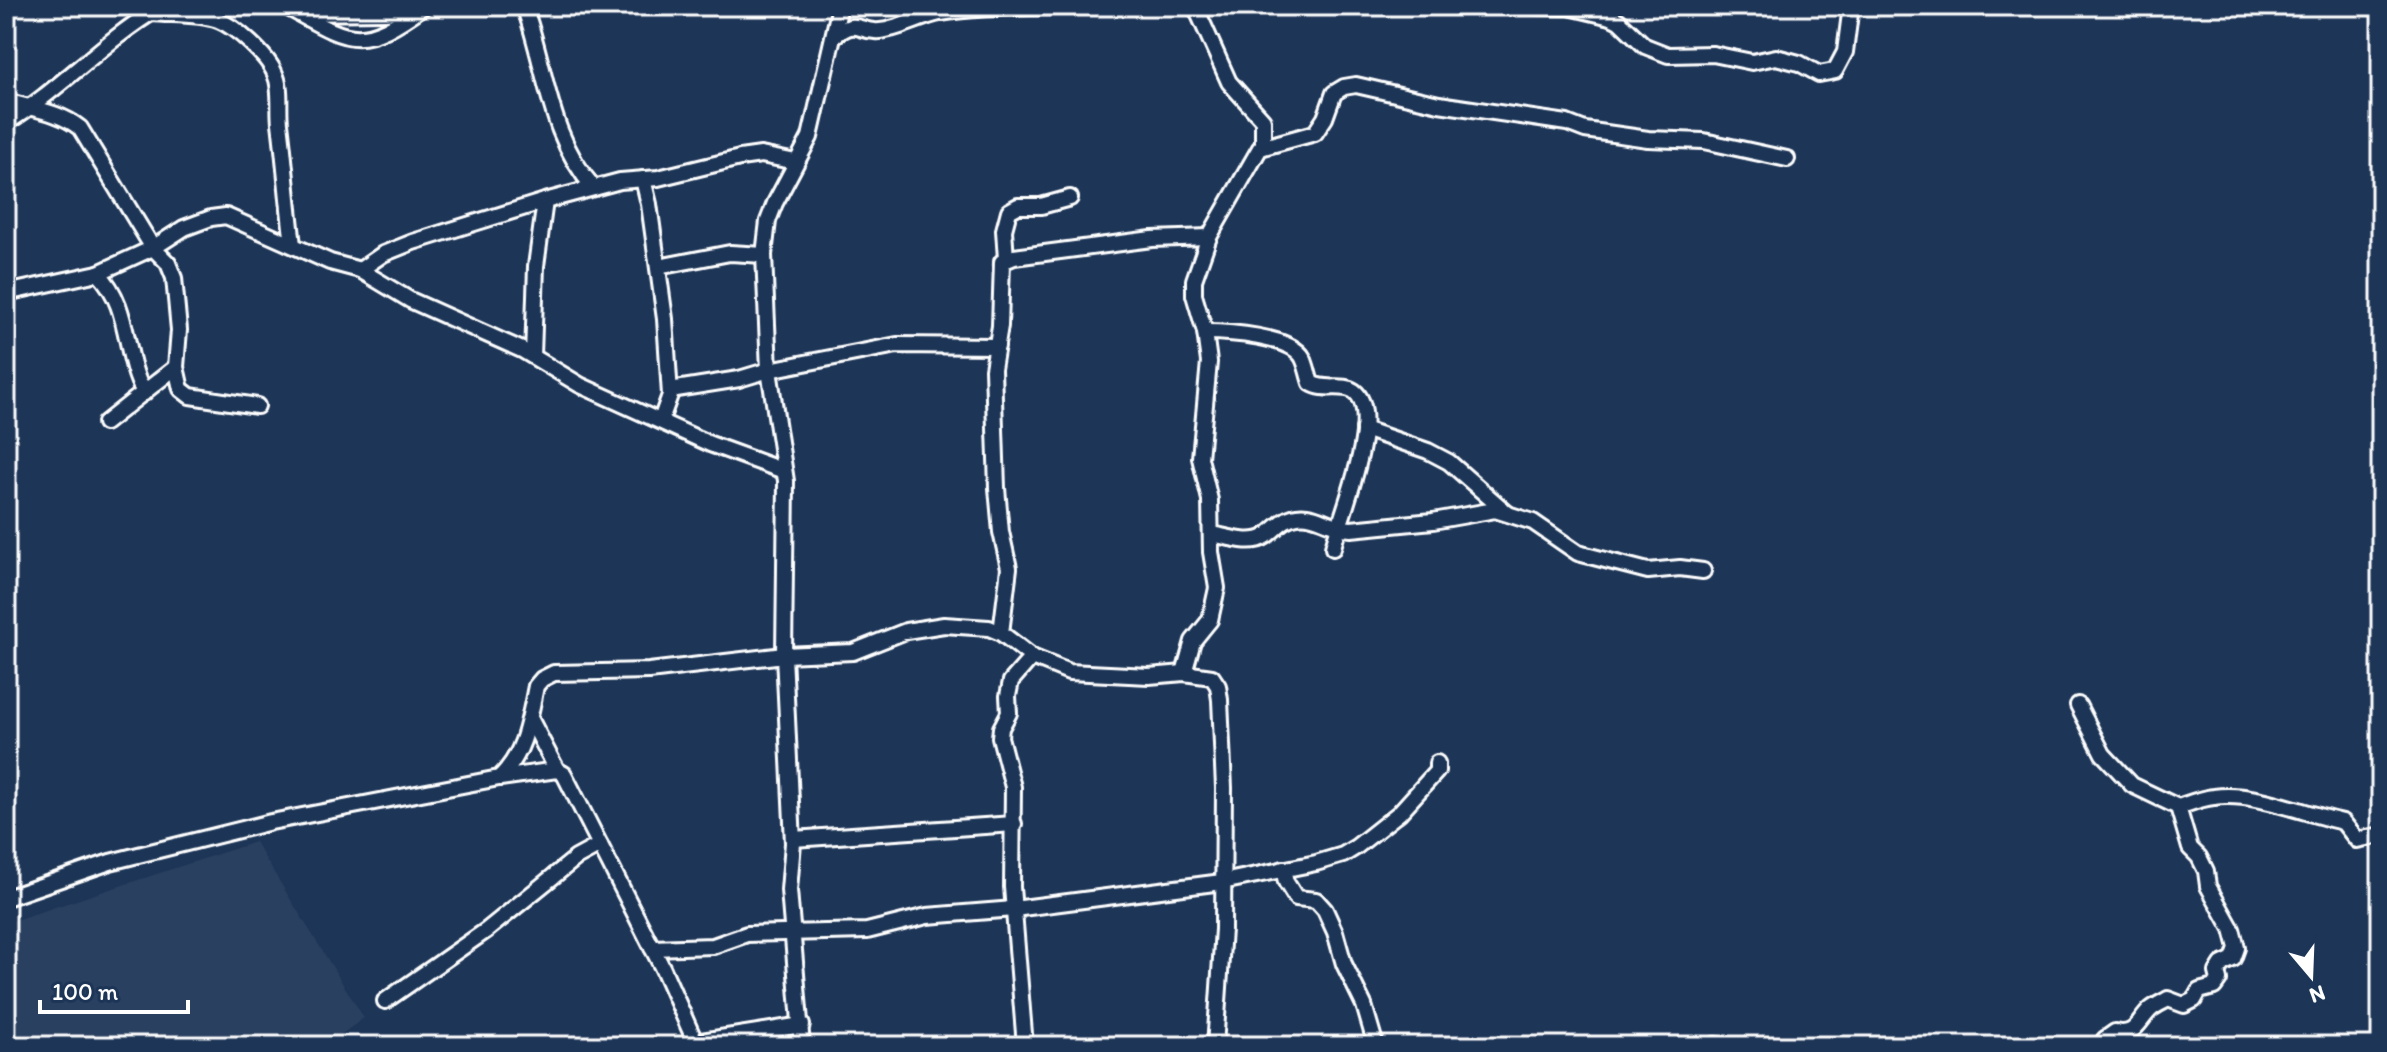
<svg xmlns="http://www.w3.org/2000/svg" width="2387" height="1052" font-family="Itim,sans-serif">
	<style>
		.built { fill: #2a4161 }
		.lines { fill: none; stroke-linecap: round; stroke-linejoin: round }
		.minor-casing { stroke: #fff; stroke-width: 20 }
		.minor { stroke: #1d3557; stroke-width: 14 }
	</style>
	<rect width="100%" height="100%" fill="#1d3557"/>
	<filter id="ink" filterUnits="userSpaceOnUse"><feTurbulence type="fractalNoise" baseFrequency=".0125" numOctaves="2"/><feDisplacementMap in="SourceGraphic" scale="16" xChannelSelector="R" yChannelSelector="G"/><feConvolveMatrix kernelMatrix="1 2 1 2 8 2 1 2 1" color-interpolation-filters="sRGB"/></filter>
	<g filter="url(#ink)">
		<!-- built -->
		<path class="built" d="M255 842 364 1018 325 1046H6V923Z"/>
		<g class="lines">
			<defs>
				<g id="minor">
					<path d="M285 6C350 42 359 53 424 6"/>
					<path d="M524 6C547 69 548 136 594 188"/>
					<path d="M1195 6 1229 82 1263 120V147"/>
					<path d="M1534 6 1569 7 1611 17 1619 21 1645 46 1668 55 1713 54 1752 62 1776 57 1799 63 1819 74 1835 71 1845 52 1851 6"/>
					<path d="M151 13C172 15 198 13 218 20 236 27 268 56 275 74 282 89 278 107 280 123 285 163 288 204 293 245"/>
					<path d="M299 13 385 12 418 9"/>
					<path d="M834 36C859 17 857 33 880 31 900 29 920 17 940 13 984 6 1027 8 1071 6"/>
					<path d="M6 101C31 109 59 111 80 128L153 248 168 263 174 278 179 330 176 367 181 389 190 396 257 406"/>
					<path d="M6 123C60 90 104 40 159 8"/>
					<path d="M643 179 649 204 665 319 670 395 661 420"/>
					<path d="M1006 259 1004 230 1009 211 1018 206H1041L1070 198"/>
					<path d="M658 267 730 253 764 255"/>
					<path d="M360 270 383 254 413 242 545 201 620 181 658 178 740 158 761 155 796 162"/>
					<path d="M98 273C131 306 123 355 144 393"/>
					<path d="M6 293 98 273 153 248 184 228 211 218 226 216 330 262 360 270 410 300 522 350 580 385 710 444 784 471"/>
					<path d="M1205 332C1227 332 1292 336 1303 358 1307 366 1308 375 1311 383 1325 392 1342 383 1354 391 1385 414 1339 518 1333 548"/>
					<path d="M533 356 536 266 545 201"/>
					<path d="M670 390 739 379 769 370 897 345 997 346"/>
					<path d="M105 423 176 367"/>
					<path d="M1364 429 1428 451 1449 462 1507 513"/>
					<path d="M1212 534C1228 537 1252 546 1266 536 1277 528 1283 518 1297 516 1316 513 1332 528 1351 529L1433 521 1495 510 1533 522 1578 553 1648 571 1680 568 1703 571"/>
					<path d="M1001 633 1009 568 1001 532 997 488 993 369 1000 326 1002 262 1014 257 1152 239 1209 237"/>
					<path d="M1184 673 1193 641 1210 620 1217 588 1211 552 1210 500 1200 458 1209 362 1205 332 1194 295V280L1209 237 1260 148 1315 133 1325 118 1334 93 1344 87 1356 85 1439 104 1567 123 1585 130 1648 139 1704 141 1787 159"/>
					<path d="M2078 705 2103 754 2132 785 2178 807C2190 803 2202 798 2214 797 2254 791 2304 814 2343 822L2357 840 2381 835"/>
					<path d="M530 718 557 770"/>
					<path d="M500 778 557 770 564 774 663 969 697 1046"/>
					<path d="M793 839 1014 824"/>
					<path d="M1283 869 1286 882 1296 898 1316 900 1325 910 1335 932 1344 964 1364 1005 1376 1046"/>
					<path d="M6 898 110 862 271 822 499 778C525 754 529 720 536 686L542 679 554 673 649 671 784 655 853 652 906 631 944 625 989 628 1001 633 1032 657 1069 672 1149 676 1184 673 1212 677 1218 686 1220 700 1224 788 1223 929 1215 1046"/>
					<path d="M652 948 713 946 747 934 867 931 927 916 1014 909 1222 882 1316 863 1343 855 1356 847 1399 813 1437 771V763"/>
					<path d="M385 1001 487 930 576 858 600 845"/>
					<path d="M695 1042 802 1025"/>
					<path d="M1715 1045 1719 1046"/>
					<path d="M802 1046 789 890 793 843 784 655 786 481 769 370 764 255 768 221 775 203 810 137 840 6"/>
					<path d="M1025 1046 1012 887 1013 787 1000 737 1001 728 1009 713 1008 696 1011 681 1032 657"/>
					<path d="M2107 1046 2105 1039 2115 1032C2136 1037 2138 1021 2151 1009 2156 1005 2163 1002 2168 999L2184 1005 2194 1000 2199 991 2214 987 2219 980 2217 972 2222 964 2233 959 2237 948 2232 929 2208 886 2206 871 2199 857 2190 848 2178 807"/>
				</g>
			</defs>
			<!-- minor casing -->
			<use href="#minor" class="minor-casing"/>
			<!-- minor -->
			<use href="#minor" class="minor"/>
		</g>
	</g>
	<!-- margin -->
	<rect width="2387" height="1052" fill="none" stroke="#1d3557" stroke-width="32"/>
	<rect x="16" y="16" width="2355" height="1020" fill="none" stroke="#fff" stroke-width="3" filter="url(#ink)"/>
	<!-- north arrow -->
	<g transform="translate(2311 976) rotate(161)" stroke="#1d3557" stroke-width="6" paint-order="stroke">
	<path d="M0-6L14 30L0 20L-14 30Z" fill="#ffffff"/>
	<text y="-12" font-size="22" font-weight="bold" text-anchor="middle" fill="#ffffff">N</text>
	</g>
	<!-- scale -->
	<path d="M40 1000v12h148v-12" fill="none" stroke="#ffffff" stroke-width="4"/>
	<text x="52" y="1000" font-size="24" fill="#ffffff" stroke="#1d3557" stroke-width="6" paint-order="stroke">100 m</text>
</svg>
